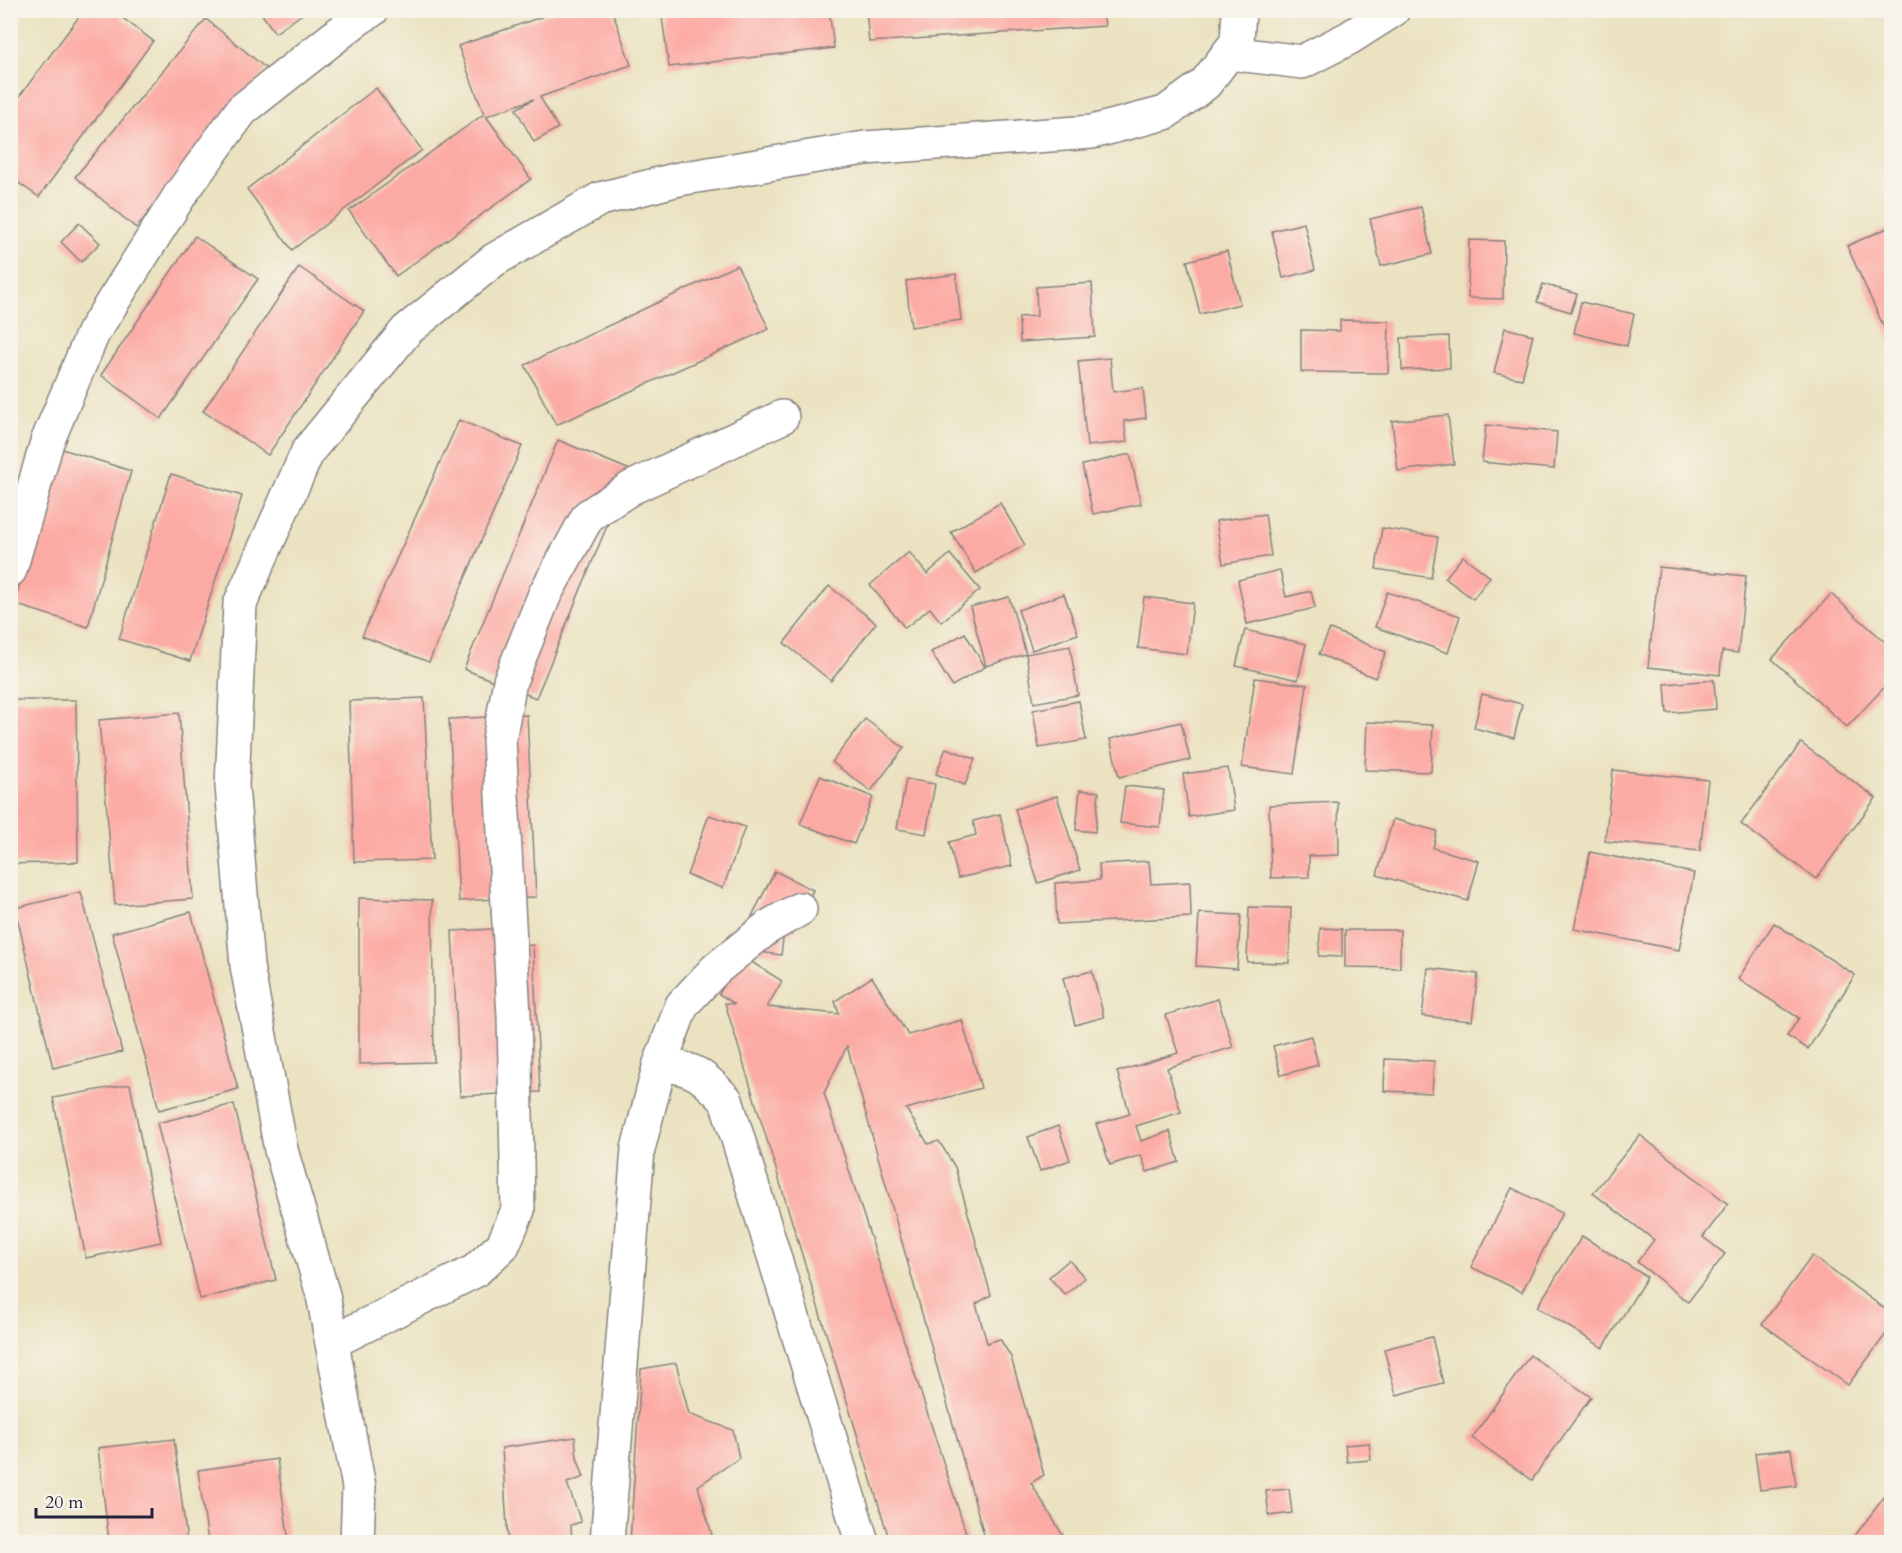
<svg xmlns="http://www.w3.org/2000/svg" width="1902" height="1553" font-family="Cardo,serif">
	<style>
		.building { fill: #fcaba4 }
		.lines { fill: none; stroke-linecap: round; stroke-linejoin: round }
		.minor-casing { stroke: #86827e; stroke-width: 36 }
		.minor { stroke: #fff; stroke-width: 33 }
	</style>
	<rect width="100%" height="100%" fill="#f7f3e8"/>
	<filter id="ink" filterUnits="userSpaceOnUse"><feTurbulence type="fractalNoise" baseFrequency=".0167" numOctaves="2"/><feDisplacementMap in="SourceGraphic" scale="12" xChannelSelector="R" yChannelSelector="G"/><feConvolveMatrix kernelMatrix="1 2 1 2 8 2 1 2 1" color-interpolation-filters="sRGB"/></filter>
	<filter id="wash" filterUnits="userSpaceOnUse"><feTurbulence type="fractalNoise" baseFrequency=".008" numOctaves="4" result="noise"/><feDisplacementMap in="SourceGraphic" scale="24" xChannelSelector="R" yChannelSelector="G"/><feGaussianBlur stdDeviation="1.35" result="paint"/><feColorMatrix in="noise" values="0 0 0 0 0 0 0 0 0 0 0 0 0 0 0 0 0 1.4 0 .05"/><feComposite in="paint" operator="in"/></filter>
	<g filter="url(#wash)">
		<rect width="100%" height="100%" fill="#eae2c0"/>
		<g id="blocks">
			<!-- building -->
			<g class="building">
				<path d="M84 10H112L153 41 39 197 10 177V109Z"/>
				<path d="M259 10H308L275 33Z"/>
				<path d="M561 10H612L631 65 540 97 558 128 534 142 516 109 534 99 486 116 531 179 396 276 349 211 484 114 458 46Z"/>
				<path d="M661 10H829L834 48 669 67Z"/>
				<path d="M866 10H1103L1105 26 869 42Z"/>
				<path d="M206 19 267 69 136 228 75 177Z"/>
				<path d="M376 88 422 150 292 250 247 189Z"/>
				<path d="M1421 207 1432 254 1381 266 1370 219Z"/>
				<path d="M79 223 100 243 81 262 61 242Z"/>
				<path d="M1304 223 1315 270 1283 278 1272 231Z"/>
				<path d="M1892 226V345L1847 246Z"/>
				<path d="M195 236 258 279 161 419 101 375Z"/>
				<path d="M1469 240 1504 241 1503 299 1468 298Z"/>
				<path d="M1227 251 1240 304 1200 314 1187 261Z"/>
				<path d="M737 265 769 329 556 425 525 365Z"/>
				<path d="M299 267 364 311 268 455 203 411Z"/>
				<path d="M956 274 961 320 911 327 906 281Z"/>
				<path d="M1092 283 1095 337 1020 342 1019 317 1037 316 1036 287Z"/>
				<path d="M1543 284 1577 294 1571 312 1537 302Z"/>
				<path d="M1581 302 1634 314 1627 346 1574 333Z"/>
				<path d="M1340 320 1389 321 1388 373 1301 372V330L1340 331Z"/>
				<path d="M1505 328 1533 335 1522 379 1494 373Z"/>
				<path d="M1449 336 1450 368 1402 370 1401 338Z"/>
				<path d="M1110 358 1113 392 1143 388 1146 418 1124 421 1127 442 1087 446 1078 361Z"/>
				<path d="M1448 415 1454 464 1398 471 1392 421Z"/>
				<path d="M459 420 522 446 429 662 362 636Z"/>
				<path d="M1486 425 1557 432 1554 469 1482 462Z"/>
				<path d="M558 440 630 470 536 698 464 669Z"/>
				<path d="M59 448 131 471 88 627 14 604Z"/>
				<path d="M1130 454 1141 504 1093 514 1082 465Z"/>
				<path d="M171 474 242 496 190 661 119 639Z"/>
				<path d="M1000 503 1025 545 976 573 951 532Z"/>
				<path d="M1265 514 1271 556 1223 564 1216 521Z"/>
				<path d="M1382 528 1438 537 1431 578 1376 569Z"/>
				<path d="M909 552 927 574 950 554 980 590 941 622 930 608 905 628 870 585Z"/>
				<path d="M1463 556 1490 577 1473 599 1445 578Z"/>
				<path d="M1659 567 1746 576 1738 653 1722 651 1720 675 1648 667Z"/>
				<path d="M1280 570 1286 597 1311 591 1315 608 1247 624 1238 580Z"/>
				<path d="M829 586 876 623 831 681 784 643Z"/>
				<path d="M1387 592 1460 616 1448 653 1375 627Z"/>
				<path d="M1064 594 1078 634 1032 650 1018 610Z"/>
				<path d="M1831 594 1892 648V679L1847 727 1772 659Z"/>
				<path d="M1009 597 1026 654 1070 646 1078 695 1034 703 1026 654 986 666 970 607Z"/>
				<path d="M1144 597 1193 603 1187 654 1138 648Z"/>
				<path d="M1330 629 1386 652 1375 678 1319 654Z"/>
				<path d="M1245 630 1306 644 1298 680 1236 666Z"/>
				<path d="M965 633 985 667 952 686 931 652Z"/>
				<path d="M1255 678 1307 685 1294 774 1242 767Z"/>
				<path d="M1714 680 1716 709 1667 713 1665 684Z"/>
				<path d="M1482 694 1522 704 1514 738 1474 728Z"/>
				<path d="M424 698 432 860 354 862 349 701Z"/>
				<path d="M10 700H76L78 862 10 864Z"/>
				<path d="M1079 701 1086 740 1039 748 1033 710Z"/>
				<path d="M179 713 193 899 115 905 99 720Z"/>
				<path d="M527 715 536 897 459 901 449 719Z"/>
				<path d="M865 719 904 748 871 791 832 762Z"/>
				<path d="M1181 722 1190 760 1119 777 1110 739Z"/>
				<path d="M1367 722 1433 725 1431 772 1365 770Z"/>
				<path d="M1801 743 1876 798 1816 879 1741 824Z"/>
				<path d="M946 748 975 759 965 785 936 774Z"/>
				<path d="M1228 768 1234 810 1189 817 1183 774Z"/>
				<path d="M1613 770 1708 780 1700 851 1605 841Z"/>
				<path d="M820 776 873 797 854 844 800 824Z"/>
				<path d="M906 779 935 784 926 834 897 829Z"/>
				<path d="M1125 786 1164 790 1160 827 1120 823Z"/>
				<path d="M1080 790 1099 792 1095 832 1076 830Z"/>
				<path d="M1057 796 1080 870 1038 883 1015 809Z"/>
				<path d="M1338 802 1339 855 1309 856V877L1271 878 1269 805Z"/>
				<path d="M1000 814 1012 866 958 878 949 842 976 835 973 821Z"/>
				<path d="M709 815 745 827 723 888 687 875Z"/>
				<path d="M1393 819 1437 831 1433 848 1479 861 1468 901 1377 875Z"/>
				<path d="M1590 852 1694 873 1679 950 1574 929Z"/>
				<path d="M1149 861 1151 884 1190 882 1191 917 1057 924 1055 883 1100 880 1099 864Z"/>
				<path d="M775 871 813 890 791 935 784 932 781 955 752 951 782 931 752 916Z"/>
				<path d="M81 892 122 1052 53 1068 15 908Z"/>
				<path d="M359 898 432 900 434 1062 359 1064Z"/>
				<path d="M1249 907 1291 908 1289 963 1247 962Z"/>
				<path d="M191 912 238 1089 159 1110 112 933Z"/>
				<path d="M1199 913 1241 915 1237 969 1196 966Z"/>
				<path d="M1774 923 1855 975 1808 1049 1787 1036 1799 1018 1738 979Z"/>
				<path d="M515 928V946L533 945 540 1092 460 1096 452 931Z"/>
				<path d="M1320 928 1342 929V957L1319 956Z"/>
				<path d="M1345 930H1400V968L1345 967Z"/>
				<path d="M742 956 782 981 767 1007 839 1014 835 1001 872 977 908 1035 962 1020 981 1088 906 1109 928 1144 939 1141 955 1167 991 1295 976 1304 987 1343 1000 1339 1011 1357 1044 1475 1031 1483 1067 1542H986L847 1046 824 1093 969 1542H890L725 1003 735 1004 719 994Z"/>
				<path d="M1428 968 1478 974 1472 1021 1422 1016Z"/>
				<path d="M1092 971 1104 1017 1075 1025 1063 978Z"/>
				<path d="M1218 999 1233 1047 1167 1068 1181 1112 1136 1126 1141 1141 1170 1131 1179 1162 1147 1172 1141 1155 1110 1165 1096 1124 1130 1114 1117 1072 1178 1053 1166 1015Z"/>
				<path d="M1311 1036 1318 1065 1281 1075 1273 1046Z"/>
				<path d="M1385 1059 1434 1061 1432 1093 1384 1091Z"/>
				<path d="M130 1084 161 1242 86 1258 53 1098Z"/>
				<path d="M234 1104 276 1280 200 1299 157 1123Z"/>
				<path d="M1058 1126 1070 1160 1040 1171 1028 1137Z"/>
				<path d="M1640 1135 1728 1204 1703 1237 1725 1254 1688 1302 1637 1262 1654 1240 1593 1193Z"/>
				<path d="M1512 1188 1562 1213 1522 1292 1471 1267Z"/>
				<path d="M1582 1236 1647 1277 1603 1348 1537 1307Z"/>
				<path d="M1812 1256 1892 1314V1326L1848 1385 1762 1324Z"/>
				<path d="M1069 1260 1085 1278 1065 1295 1049 1277Z"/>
				<path d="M1432 1337 1443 1383 1396 1395 1384 1349Z"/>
				<path d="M1530 1355 1591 1397 1532 1480 1472 1438Z"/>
				<path d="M676 1363 689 1414 733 1430 739 1458 698 1486 714 1542H630L641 1369Z"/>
				<path d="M575 1437 577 1458 584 1477 567 1483 581 1522 571 1525 572 1542H508L502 1448Z"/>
				<path d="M174 1439 187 1542H109L98 1448Z"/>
				<path d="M1369 1443 1371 1460 1347 1462 1345 1445Z"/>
				<path d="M1791 1449 1796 1486 1760 1490 1755 1453Z"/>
				<path d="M277 1459 289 1542H208L198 1470Z"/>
				<path d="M1892 1487V1542H1850Z"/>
				<path d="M1289 1489 1292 1513 1269 1516 1266 1491Z"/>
			</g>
		</g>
	</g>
	<g filter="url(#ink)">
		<use href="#blocks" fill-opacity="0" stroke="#86827e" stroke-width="1.5"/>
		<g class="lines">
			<defs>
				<g id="minor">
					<path d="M1229 53 1302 62 1349 38 1393 10"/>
					<path d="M10 570 47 442 93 333 180 195 242 110 356 20 372 10"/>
					<path d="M660 1064C696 1069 701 1074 726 1100L862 1542"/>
					<path d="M332 1342 475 1271 503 1245 518 1210 514 1016 499 740 510 681 545 594 588 516 631 488 782 417"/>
					<path d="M357 1542 359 1487 323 1295 281 1150 247 966 232 786 240 604 308 451 407 330 494 260 600 199 679 179 865 148 1092 132 1165 113 1205 84 1237 42 1239 10"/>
					<path d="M607 1542 638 1149 660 1064 682 1005 716 969 768 927 800 909"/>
				</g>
			</defs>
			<!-- minor casing -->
			<use href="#minor" class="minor-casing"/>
			<!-- minor -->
			<use href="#minor" class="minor"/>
		</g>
	</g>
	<!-- margin -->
	<rect width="1902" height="1553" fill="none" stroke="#f7f3e8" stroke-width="36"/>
	<!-- scale -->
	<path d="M36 1508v9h116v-9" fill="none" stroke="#22223b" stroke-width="3"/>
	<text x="45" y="1508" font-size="18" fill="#22223b" stroke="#f7f3e8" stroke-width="4.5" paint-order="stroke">20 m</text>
</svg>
